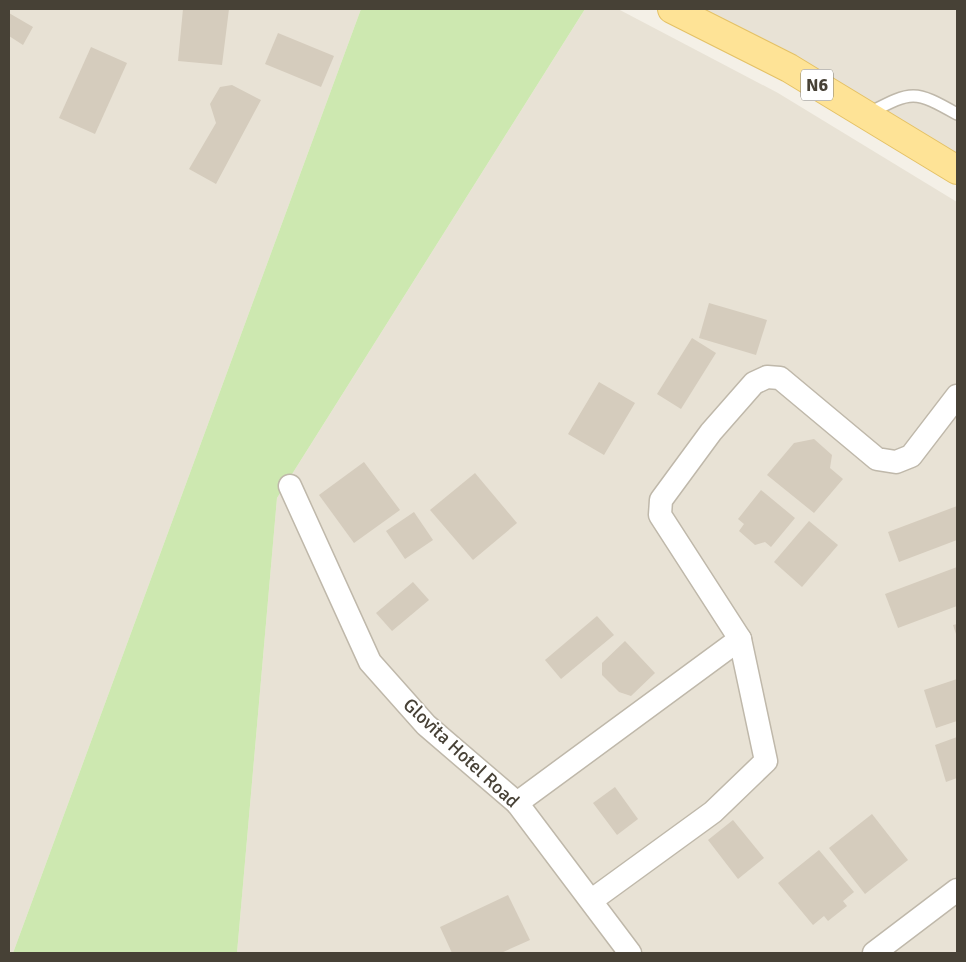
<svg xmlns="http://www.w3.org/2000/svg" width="966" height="962" font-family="Signika,sans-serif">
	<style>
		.residential { fill: #e8e2d5 }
		.green { fill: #cde8b0 }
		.building { fill: #d5ccbd }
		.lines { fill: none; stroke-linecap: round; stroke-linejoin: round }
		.service-casing { stroke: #bfb8aa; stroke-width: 14 }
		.minor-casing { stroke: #bfb8aa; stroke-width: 25 }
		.primary-casing { stroke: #e4c165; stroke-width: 30 }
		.service { stroke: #fff; stroke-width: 11 }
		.minor { stroke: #fff; stroke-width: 22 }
		.primary { stroke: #fee396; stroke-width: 28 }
		.labels { text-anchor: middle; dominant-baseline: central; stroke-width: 4; stroke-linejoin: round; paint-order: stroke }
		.shield { fill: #fff; stroke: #7e7a72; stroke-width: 1 }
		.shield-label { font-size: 18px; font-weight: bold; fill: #474136 }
		.street-label { font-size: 19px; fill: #474136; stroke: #fff }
	</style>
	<rect width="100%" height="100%" fill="#f4f0e7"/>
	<!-- residential -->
	<g class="residential">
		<path d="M9 9H361L13 953H9Z"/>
		<path d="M585 9H618L778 93 957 202V953H237L277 498Z"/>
		<path d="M693 9H957V158Z"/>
	</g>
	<!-- green -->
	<path class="green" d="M361 9H585L277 498 237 953H13Z"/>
	<!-- building -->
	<g class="building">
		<path d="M183 9H229L222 65 178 61Z"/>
		<path d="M9 13 33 27 23 45 9 36Z"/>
		<path d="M278 33 334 56 321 87 265 64Z"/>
		<path d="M91 47 127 63 95 134 59 118Z"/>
		<path d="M232 85 261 100 216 184 189 169 216 123 210 104 220 87Z"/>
		<path d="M709 303 767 320 756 355 699 338Z"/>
		<path d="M692 338 716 353 681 409 657 394Z"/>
		<path d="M599 382 635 403 604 455 568 434Z"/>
		<path d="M814 439 832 455 830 468 843 479 814 513 767 475 794 443Z"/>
		<path d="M364 462 400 510 354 543 319 495Z"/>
		<path d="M475 473 517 523 473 560 430 510Z"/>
		<path d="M761 490 795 518 771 547 765 542 755 545 739 531 744 524 738 519Z"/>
		<path d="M957 506V540L899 562 888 532Z"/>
		<path d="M414 512 433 540 405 559 386 531Z"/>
		<path d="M809 521 838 545 802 587 774 562Z"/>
		<path d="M957 567V606L898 628 885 594Z"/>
		<path d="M413 582 429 600 392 631 376 613Z"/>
		<path d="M597 616 614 635 561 679 545 660Z"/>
		<path d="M957 624V637L953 625Z"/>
		<path d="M625 641 655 673 631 696 619 692 602 675V663Z"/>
		<path d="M957 679V721L936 728 924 690Z"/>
		<path d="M957 737V778L946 782 935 745Z"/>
		<path d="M615 787 638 819 617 835 593 803Z"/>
		<path d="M872 814 908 860 865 894 829 848Z"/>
		<path d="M733 820 764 858 738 879 708 840Z"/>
		<path d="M819 850 854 892 843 901 847 906 828 921 824 916 813 925 778 883Z"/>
		<path d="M508 895 530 940 501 953H452L440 927Z"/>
	</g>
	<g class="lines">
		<defs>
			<path id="service" d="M867 114C912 91 913 89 957 114"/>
			<g id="minor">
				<path d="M290 486 370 662 426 725 517 803 630 953"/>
				<path d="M517 803 740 639 660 515 661 500 711 432 754 383 767 377 780 378 877 459 896 462 911 456 957 396"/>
				<path d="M592 900 713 812 766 761 740 639"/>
				<path d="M874 953 957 890"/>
			</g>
			<path id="primary" d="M672 9 789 68 957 170"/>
		</defs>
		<!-- service casing -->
		<use href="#service" class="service-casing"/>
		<!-- minor casing -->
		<use href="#minor" class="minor-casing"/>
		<!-- primary casing -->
		<use href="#primary" class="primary-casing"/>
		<!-- service -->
		<use href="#service" class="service"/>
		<!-- minor -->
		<use href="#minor" class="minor"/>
		<!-- primary -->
		<use href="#primary" class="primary"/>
	</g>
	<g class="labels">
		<!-- shield labels -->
		<rect class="shield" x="801" y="69.5" width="32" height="31" rx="4"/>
		<g class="shield-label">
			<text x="817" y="85">N6</text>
		</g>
		<!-- street labels -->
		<g class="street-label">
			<text transform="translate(461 753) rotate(43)">Glovita Hotel Road</text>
		</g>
	</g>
	<!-- border -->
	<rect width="966" height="962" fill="none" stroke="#474136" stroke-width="20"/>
</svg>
